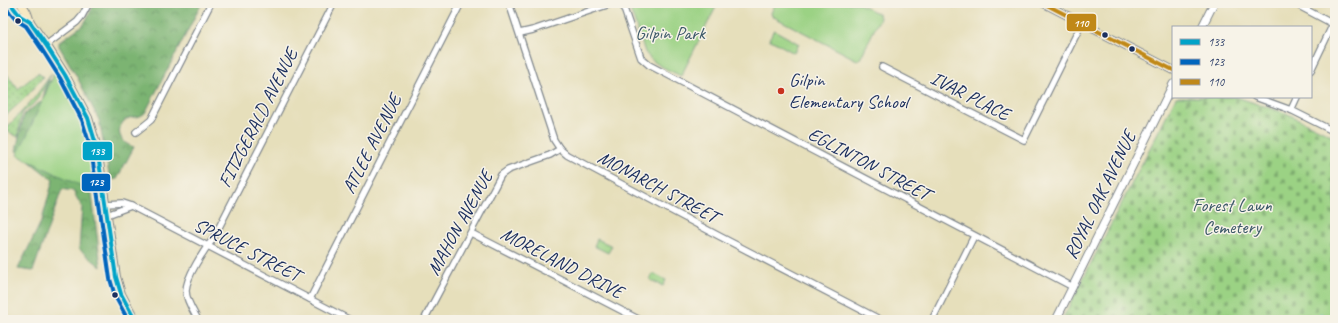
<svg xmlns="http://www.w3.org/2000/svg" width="1338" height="323" font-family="Caveat,sans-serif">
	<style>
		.grass { fill: url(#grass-dots); stroke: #5b8071 }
		.forest { fill: url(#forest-crowns); stroke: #4c7268 }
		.cemetery { fill: url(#cemetery-stones); stroke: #5b8071 }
		.green { fill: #9bd284; stroke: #5b8071 }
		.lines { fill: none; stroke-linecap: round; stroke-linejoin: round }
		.stream { stroke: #75bded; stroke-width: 2 }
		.minor-casing { stroke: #80878c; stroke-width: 8 }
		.tertiary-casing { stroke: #80878c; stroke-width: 9 }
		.secondary-casing { stroke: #80878c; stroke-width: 10 }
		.minor { stroke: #fff; stroke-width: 5.5 }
		.tertiary { stroke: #fff; stroke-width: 7 }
		.secondary { stroke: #f7e9c3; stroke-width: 8 }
		.bus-1-casing { stroke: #f7f3e8; stroke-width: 7 }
		.bus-2-casing { stroke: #f7f3e8; stroke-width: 7 }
		.bus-3-casing { stroke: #f7f3e8; stroke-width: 7 }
		.bus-1 { stroke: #01a3c8; stroke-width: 4 }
		.bus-2 { stroke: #0065bd; stroke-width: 4 }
		.bus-3 { stroke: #c08818; stroke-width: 4 }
		.bus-dot { fill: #1b2f5e; stroke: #f7f3e8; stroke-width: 1.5 }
		.poi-dot { fill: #c8321e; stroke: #f7f3e8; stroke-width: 1.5 }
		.labels { text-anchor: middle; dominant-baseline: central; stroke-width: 3; stroke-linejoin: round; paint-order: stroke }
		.park-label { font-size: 19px; fill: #3b5868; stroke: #f7f3e8 }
		.poi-label { font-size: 19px; fill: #1b2f5e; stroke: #f7f3e8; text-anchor: start }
		.street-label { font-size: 19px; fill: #1b2f5e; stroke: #f7f3e8 }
		.line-badge { stroke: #f7f3e8; stroke-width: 1.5 }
		.badge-label { font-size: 11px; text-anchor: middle; font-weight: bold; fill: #fff }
	</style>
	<defs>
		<pattern id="grass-dots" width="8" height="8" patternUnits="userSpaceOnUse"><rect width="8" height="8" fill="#9bd284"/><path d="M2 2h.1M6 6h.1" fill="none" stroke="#7eab6f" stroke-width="1.8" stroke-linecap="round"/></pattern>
		<pattern id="forest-crowns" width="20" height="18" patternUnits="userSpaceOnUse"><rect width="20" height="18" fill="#7cb472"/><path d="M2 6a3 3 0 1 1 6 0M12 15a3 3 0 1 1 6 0" fill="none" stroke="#659361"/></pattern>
		<pattern id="cemetery-stones" width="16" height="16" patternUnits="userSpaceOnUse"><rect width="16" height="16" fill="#9bd284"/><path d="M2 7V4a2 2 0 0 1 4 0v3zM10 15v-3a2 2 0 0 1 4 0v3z" fill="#7eab6f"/></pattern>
	</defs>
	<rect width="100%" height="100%" fill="#f7f3e8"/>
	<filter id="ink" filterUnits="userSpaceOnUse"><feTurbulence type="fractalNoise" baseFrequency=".025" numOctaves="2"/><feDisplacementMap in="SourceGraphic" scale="8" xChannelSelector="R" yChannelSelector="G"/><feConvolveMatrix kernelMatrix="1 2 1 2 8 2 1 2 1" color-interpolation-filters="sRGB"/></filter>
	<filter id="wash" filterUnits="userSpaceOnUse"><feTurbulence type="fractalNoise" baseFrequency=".012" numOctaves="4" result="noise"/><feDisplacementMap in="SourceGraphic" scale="16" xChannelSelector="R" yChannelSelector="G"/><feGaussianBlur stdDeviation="0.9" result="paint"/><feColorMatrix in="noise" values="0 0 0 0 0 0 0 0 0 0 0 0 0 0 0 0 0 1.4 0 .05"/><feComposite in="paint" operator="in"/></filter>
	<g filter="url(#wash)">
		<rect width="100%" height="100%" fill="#e6dfbb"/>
		<!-- grass -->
		<g class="grass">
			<path d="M3 69 18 89 38 73 43 77 25 98 3 118Z"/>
			<path d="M52 73 37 101 22 113 18 137 5 130 35 97Z"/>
		</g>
		<!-- forest -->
		<g class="forest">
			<path d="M95 3H202L145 113C139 119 130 115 124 121 114 132 122 144 134 147L117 179 110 180 99 120 77 77 59 46V42L84 24Z"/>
			<path d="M57 80 87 156 101 267 79 249 82 207 73 191 62 189 33 271 18 269 42 220 53 180 16 151 24 114 42 101 48 81Z"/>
		</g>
		<!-- cemetery -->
		<path class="cemetery" d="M1176 97H1236L1286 113 1335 137V320H1062Z"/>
		<!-- green -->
		<g class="green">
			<path d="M628 3H718L681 76C669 70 652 64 645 52Z"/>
			<path d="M776 3H858L879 14 880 18 860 59 857 60 772 16 771 13Z"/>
			<path d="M774 30 799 44 794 53 769 39Z"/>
			<path d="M55 72C66 90 77 107 84 127 91 148 93 171 96 193L17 155 27 135Z"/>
			<path d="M597 239 612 246 608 253 594 246Z"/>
			<path d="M653 273 666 280 663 286 650 280Z"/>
		</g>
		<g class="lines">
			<!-- stream -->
			<g class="stream">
				<path d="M1330 305 1335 302"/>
				<path d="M1316 320 1321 314"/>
			</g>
		</g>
	</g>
	<g filter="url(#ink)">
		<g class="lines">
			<defs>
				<g id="minor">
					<path d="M509 3 554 140 560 149 567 155 719 236 881 320"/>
					<path d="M622 3 641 58 649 65 1073 287"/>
					<path d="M1297 3 1301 7 1333 24 1311 70"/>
					<path d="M520 33 533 30 613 3"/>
					<path d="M46 45 77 22 82 16 89 3"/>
					<path d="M882 67 1024 140 1082 23"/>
					<path d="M1255 97 1291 110 1335 132"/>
					<path d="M1291 110 1297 97"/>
					<path d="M136 132 151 120 211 3"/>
					<path d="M106 204 122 203 131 206 350 320"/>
					<path d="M107 215 131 206"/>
					<path d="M471 233 640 320"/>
					<path d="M310 299 461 3"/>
					<path d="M198 320C194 312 186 301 186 291 186 277 204 250 213 239L334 3"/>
					<path d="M424 320 501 175 508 170 550 155 560 149"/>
					<path d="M932 320 974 236"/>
				</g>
				<g id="tertiary">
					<path d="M1043 3 1173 70"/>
					<path d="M1202 27 1214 3"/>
					<path d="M1056 320 1173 84"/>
				</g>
				<g id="secondary">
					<path d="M10 3 20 16 30 22 46 45 65 75 88 118 97 148 116 277 121 294 135 320"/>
					<path d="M21 3 27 13 30 22"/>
				</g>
			</defs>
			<!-- minor casing -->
			<use href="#minor" class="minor-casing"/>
			<!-- tertiary casing -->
			<use href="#tertiary" class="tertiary-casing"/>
			<!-- secondary casing -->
			<use href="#secondary" class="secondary-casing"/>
			<!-- minor -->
			<use href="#minor" class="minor"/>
			<!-- tertiary -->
			<use href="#tertiary" class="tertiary"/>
			<!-- secondary -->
			<use href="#secondary" class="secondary"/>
			<defs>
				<path id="bus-1" d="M10 3 20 16 30 22 46 45 65 75 88 118 97 148 116 277 121 294 135 320"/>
				<path id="bus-2" d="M5 7 16 20 26 26 41 48 60 78 82 120 91 149 110 279 115 296 128 320"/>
				<path id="bus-3" d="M1043 3 1173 70"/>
			</defs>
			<!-- bus-1 casing -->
			<use href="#bus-1" class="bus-1-casing"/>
			<!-- bus-2 casing -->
			<use href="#bus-2" class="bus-2-casing"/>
			<!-- bus-3 casing -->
			<use href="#bus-3" class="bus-3-casing"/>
			<!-- bus-1 -->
			<use href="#bus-1" class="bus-1"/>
			<!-- bus-2 -->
			<use href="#bus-2" class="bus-2"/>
			<!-- bus-3 -->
			<use href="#bus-3" class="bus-3"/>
		</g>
	</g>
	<!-- markers -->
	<g class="bus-dot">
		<circle cx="18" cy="21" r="3.5"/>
		<circle cx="1105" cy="35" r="3.5"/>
		<circle cx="1132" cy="49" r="3.5"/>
		<circle cx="115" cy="295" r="3.5"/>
	</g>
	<circle class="poi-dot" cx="781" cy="91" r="4"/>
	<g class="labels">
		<!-- park labels -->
		<g class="park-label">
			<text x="670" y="33">Gilpin Park</text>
			<text x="1232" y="205">Forest Lawn<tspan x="1232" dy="22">Cemetery</tspan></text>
		</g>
		<!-- poi labels -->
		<g class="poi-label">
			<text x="789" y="80">Gilpin<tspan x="789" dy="22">Elementary School</tspan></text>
		</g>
		<!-- street labels -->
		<g class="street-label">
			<text transform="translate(970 96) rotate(27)">IVAR PLACE</text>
			<text transform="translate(258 118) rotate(-63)">FITZGERALD AVENUE</text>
			<text transform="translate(372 144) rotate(-63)">ATLEE AVENUE</text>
			<text transform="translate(869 164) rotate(28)">EGLINTON STREET</text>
			<text transform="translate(658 187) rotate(28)">MONARCH STREET</text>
			<text transform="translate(1100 195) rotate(-64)">ROYAL OAK AVENUE</text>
			<text transform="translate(460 223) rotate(-61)">MAHON AVENUE</text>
			<text transform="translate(247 250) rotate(27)">SPRUCE STREET</text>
			<text transform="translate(562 263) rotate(27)">MORELAND DRIVE</text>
		</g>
	</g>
	<g class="line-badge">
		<rect x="1066" y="13" width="31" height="19" rx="4" fill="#c08818"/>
		<rect x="82" y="141" width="31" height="20" rx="4" fill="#01a3c8"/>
		<rect x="81" y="173" width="30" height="19" rx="4" fill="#0065bd"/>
	</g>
	<g class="badge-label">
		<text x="1081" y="27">110</text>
		<text x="97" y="155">133</text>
		<text x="96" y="186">123</text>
	</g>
	<!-- margin -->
	<rect width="1338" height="323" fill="none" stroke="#f7f3e8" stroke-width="16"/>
	<!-- legend -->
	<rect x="1172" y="26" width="140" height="72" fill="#f7f3e8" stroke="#9fa5b1"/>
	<rect x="1180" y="39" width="20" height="6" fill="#01a3c8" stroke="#9fa5b1"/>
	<text x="1208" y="46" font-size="12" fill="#1b2f5e">133</text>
	<rect x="1180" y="59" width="20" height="6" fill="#0065bd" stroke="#9fa5b1"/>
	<text x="1208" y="66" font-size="12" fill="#1b2f5e">123</text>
	<rect x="1180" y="79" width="20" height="6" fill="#c08818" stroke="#9fa5b1"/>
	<text x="1208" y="86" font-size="12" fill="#1b2f5e">110</text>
</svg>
